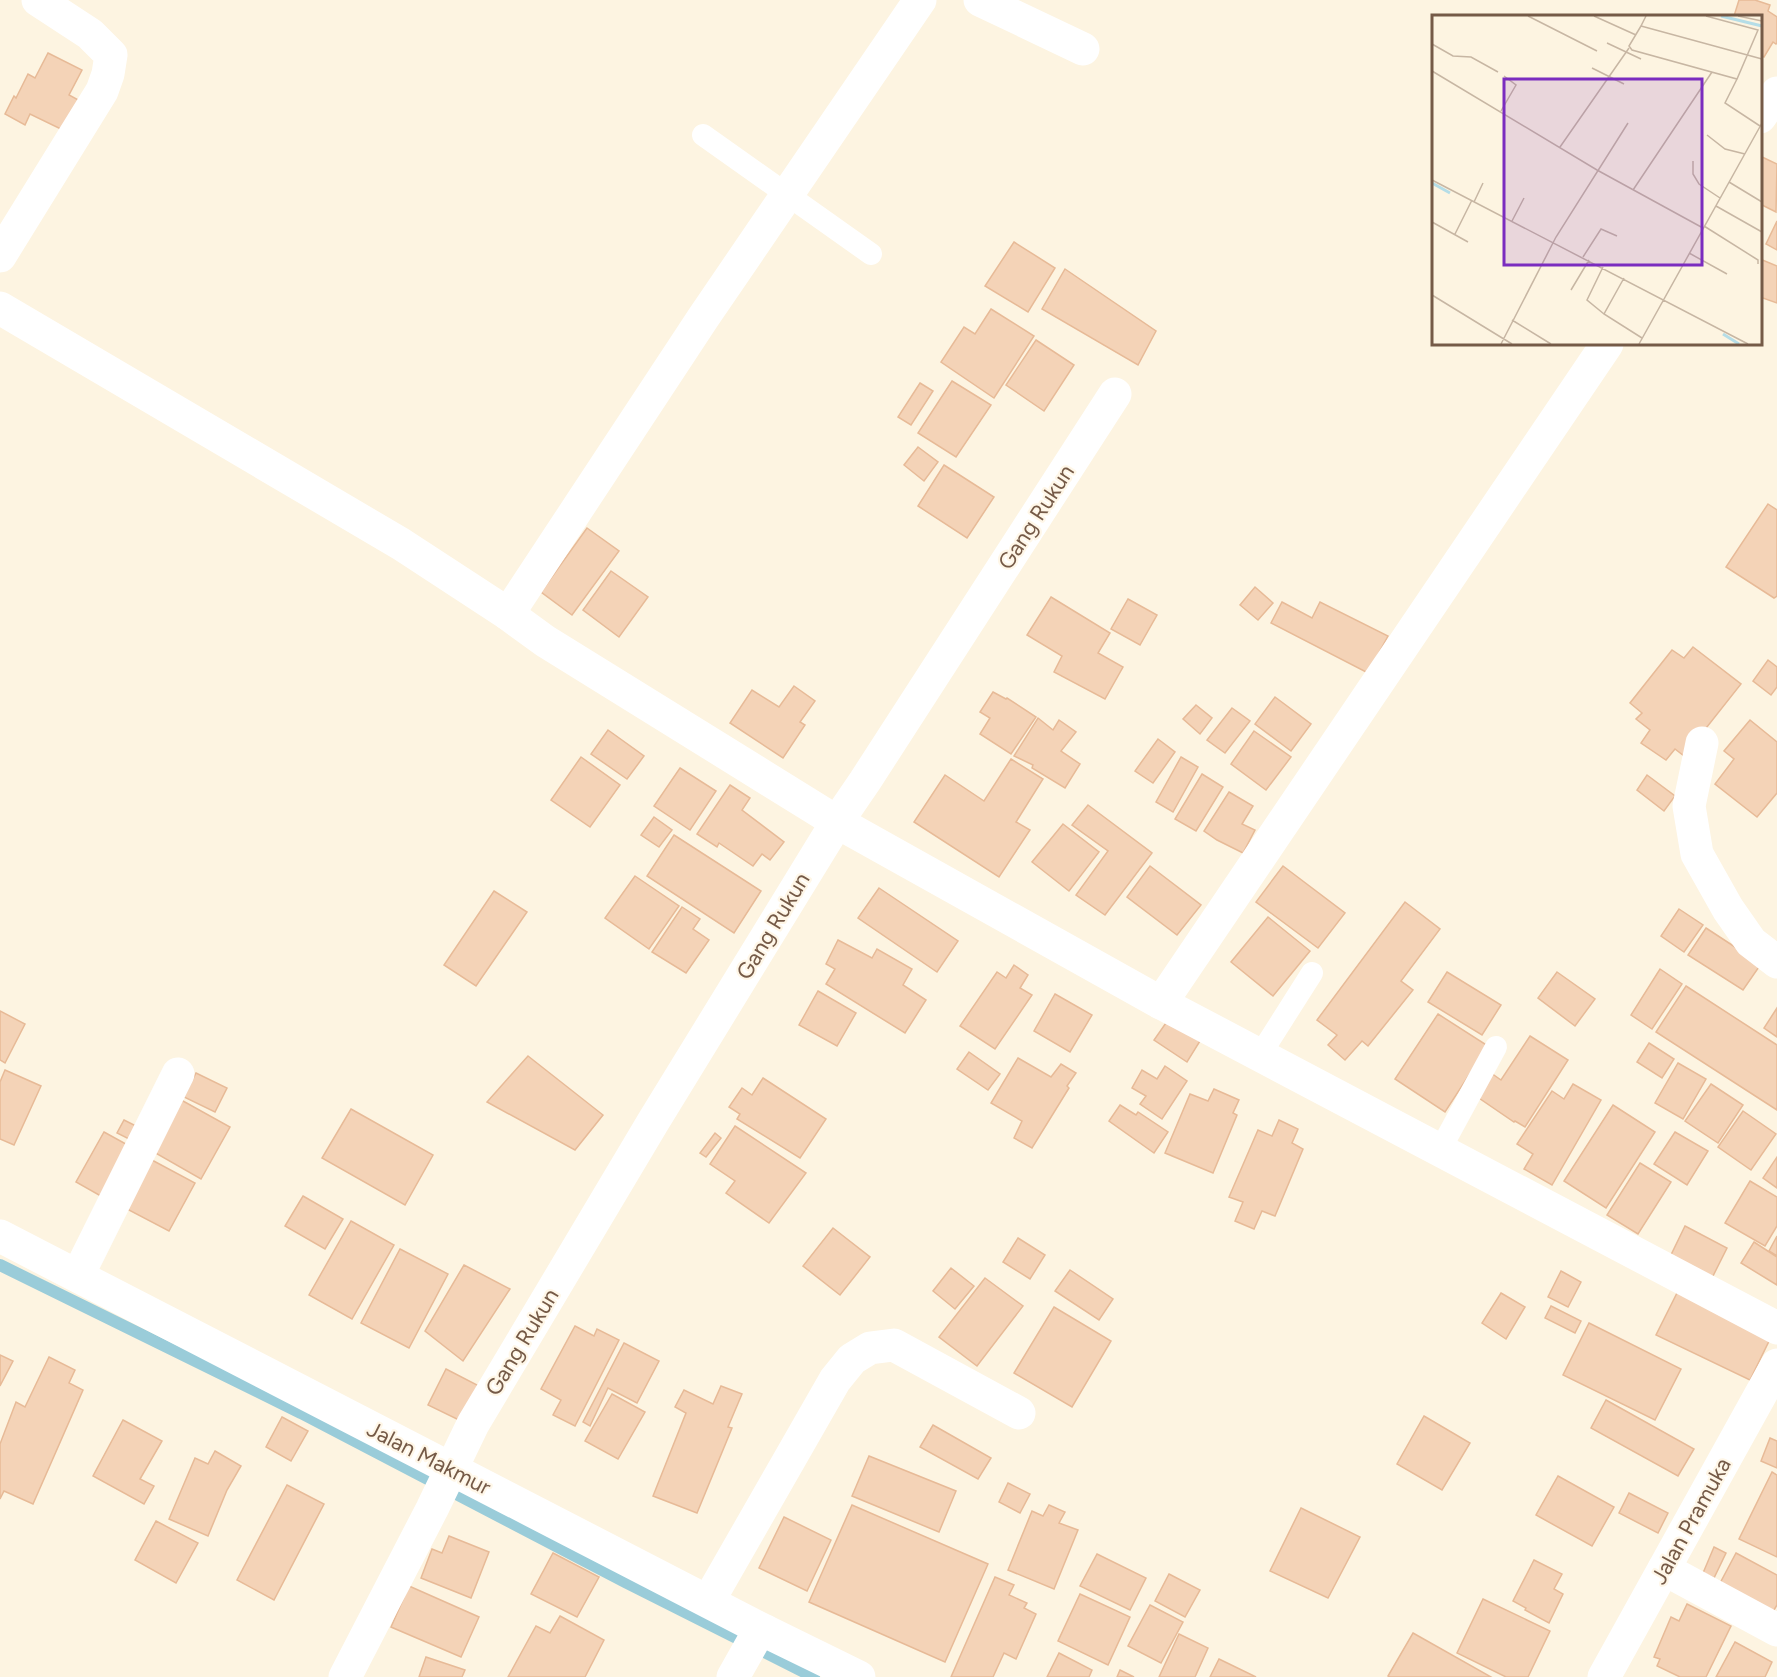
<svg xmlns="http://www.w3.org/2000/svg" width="1777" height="1677" font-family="Figtree,sans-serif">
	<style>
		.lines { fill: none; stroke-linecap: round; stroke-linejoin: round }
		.stream { stroke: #9accd9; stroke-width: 12 }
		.building { fill: #f4d3b7; stroke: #e7ba97; stroke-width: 1.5 }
		.lane { stroke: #fff; stroke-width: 22 }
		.street { stroke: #fff; stroke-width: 33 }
		.secondary { stroke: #fff; stroke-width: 33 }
		.labels { text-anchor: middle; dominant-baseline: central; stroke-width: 4.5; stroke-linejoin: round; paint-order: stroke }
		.street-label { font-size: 22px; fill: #755a47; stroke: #fff7e8 }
		.inset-river { fill: none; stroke: #b5dde7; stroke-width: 3 }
		.inset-road { fill: none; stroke: #c7b6a3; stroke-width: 1.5 }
		.view { fill: #7b2cbf; fill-opacity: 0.15; stroke: #7b2cbf; stroke-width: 3 }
		.inset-edge { fill: none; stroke: #755a47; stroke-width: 3 }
	</style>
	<rect width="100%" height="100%" fill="#fdf4e1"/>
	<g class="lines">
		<!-- stream -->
		<path class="stream" d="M0 1265 301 1413 625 1582 814 1677"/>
	</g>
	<!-- building -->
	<g class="building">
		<path d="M1739 0H1755L1770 5 1768 11 1777 17V43L1776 44 1773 42 1764 57 1760 55V16H1734Z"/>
		<path d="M48 53 82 70 69 95 82 102 67 132 30 114 25 125 5 114 14 96 16 98 28 74 35 78Z"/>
		<path d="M1760 156 1777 164 1776 212 1760 204Z"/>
		<path d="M1777 221V250L1766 244Z"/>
		<path d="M1014 242 1055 268 1028 312 985 286Z"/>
		<path d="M1760 259 1777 266V303L1760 297Z"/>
		<path d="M1065 269 1156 331 1138 365 1042 309Z"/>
		<path d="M991 309 1034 336 994 398 941 362 964 327 975 334Z"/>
		<path d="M1036 340 1074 365 1044 411 1006 385Z"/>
		<path d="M952 381 991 405 956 457 918 433Z"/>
		<path d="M920 383 933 391 911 425 898 417Z"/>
		<path d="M918 447 938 462 924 481 904 465Z"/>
		<path d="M944 465 994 497 967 538 918 506Z"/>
		<path d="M1768 504 1777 510V596L1774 598 1726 567Z"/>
		<path d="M587 528 619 551 572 615 541 592Z"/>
		<path d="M611 571 648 597 619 637 583 610Z"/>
		<path d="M1255 587 1273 603 1258 620 1240 605Z"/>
		<path d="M1051 597 1110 633 1098 653 1123 667 1105 699 1054 672 1062 656 1027 635Z"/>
		<path d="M1128 599 1157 615 1140 645 1111 629Z"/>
		<path d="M1282 602 1312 618 1320 602 1388 636 1368 673 1271 623Z"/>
		<path d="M1693 647 1741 684 1684 756 1675 749 1666 760 1641 743 1650 730 1636 719 1642 713 1630 703 1672 650 1684 658Z"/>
		<path d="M1768 660 1777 667V687L1771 695 1753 681Z"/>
		<path d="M794 686 815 701 800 722 805 725 783 758 730 723 752 690 779 707Z"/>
		<path d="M993 692 1006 699 1007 698 1036 717 1011 754 980 734 990 718 980 712Z"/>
		<path d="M1275 697 1311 724 1291 751 1255 724Z"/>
		<path d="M1196 705 1212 718 1200 734 1183 719Z"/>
		<path d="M1232 708 1250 721 1225 753 1207 740Z"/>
		<path d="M1038 718 1053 730 1059 720 1076 732 1061 751 1080 764 1065 788 1032 768 1033 765 1014 756Z"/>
		<path d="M1750 720 1777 742V793L1757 817 1715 784 1734 759 1724 751Z"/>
		<path d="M608 730 644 756 627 779 591 754Z"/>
		<path d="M1254 731 1291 757 1266 790 1231 764Z"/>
		<path d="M1158 739 1175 752 1153 783 1135 771Z"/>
		<path d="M581 757 620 785 590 827 551 800Z"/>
		<path d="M1181 757 1198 767 1173 812 1156 802Z"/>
		<path d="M1011 759 1043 779 1016 822 1030 830 999 877 914 822 945 775 984 801Z"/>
		<path d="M680 768 716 791 690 830 654 806Z"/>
		<path d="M1202 774 1223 787 1196 831 1175 819Z"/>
		<path d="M1647 775 1675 796 1664 811 1637 790Z"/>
		<path d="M730 785 750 798 742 810 784 842 770 860 762 854 753 866 719 843 717 847 697 834Z"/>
		<path d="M1229 792 1253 806 1242 824 1255 830 1243 853 1217 840 1204 831Z"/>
		<path d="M1088 805 1152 853 1105 915 1076 895 1108 851 1072 825Z"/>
		<path d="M654 817 672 830 659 847 641 835Z"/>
		<path d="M1063 824 1099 852 1069 891 1032 862Z"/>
		<path d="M674 835 761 891 734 933 647 876Z"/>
		<path d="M1150 866 1201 905 1177 935 1127 897Z"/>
		<path d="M1283 866 1345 913 1318 948 1256 902Z"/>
		<path d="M635 876 679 906 649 949 605 918Z"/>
		<path d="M879 888 958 941 937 972 858 918Z"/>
		<path d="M494 891 527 912 476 986 444 965Z"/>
		<path d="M1405 902 1440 929 1401 981 1413 990 1368 1046 1362 1041 1345 1060 1328 1045 1337 1035 1317 1020Z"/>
		<path d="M682 907 700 919 693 929 709 940 686 973 652 952Z"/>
		<path d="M1679 909 1703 925 1684 952 1661 936Z"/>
		<path d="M1268 917 1310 951 1273 996 1231 962Z"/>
		<path d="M1706 928 1761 964 1743 990 1688 955Z"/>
		<path d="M838 940 872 958 877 949 912 969 903 985 926 1000 905 1033 826 984 835 969 826 964Z"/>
		<path d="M1014 965 1028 975 1020 988 1032 995 995 1049 960 1026 997 972 1006 978Z"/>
		<path d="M1660 969 1682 984 1652 1029 1631 1015Z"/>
		<path d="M1447 972 1501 1005 1482 1035 1428 1002Z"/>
		<path d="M1557 972 1595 999 1575 1026 1538 998Z"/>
		<path d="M1686 986 1777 1045V1110L1656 1032Z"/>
		<path d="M818 991 856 1013 837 1046 799 1025Z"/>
		<path d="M1055 994 1092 1015 1070 1052 1034 1031Z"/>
		<path d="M1777 1008V1037L1764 1028Z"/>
		<path d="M0 1011 25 1024 5 1063 0 1060Z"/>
		<path d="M1438 1014 1488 1046 1445 1112 1395 1079Z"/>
		<path d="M1168 1020 1200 1041 1187 1062 1154 1040Z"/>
		<path d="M1530 1036 1568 1060 1525 1127 1515 1121 1514 1122 1476 1096 1491 1073 1501 1080Z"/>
		<path d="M1649 1043 1674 1059 1662 1078 1637 1062Z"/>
		<path d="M969 1052 1000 1074 988 1090 957 1069Z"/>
		<path d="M528 1056 603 1115 575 1150 487 1102Z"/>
		<path d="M1018 1058 1051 1077 1061 1064 1076 1073 1067 1086 1069 1088 1032 1148 1014 1138 1022 1121 991 1103Z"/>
		<path d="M1678 1063 1706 1079 1683 1119 1655 1103Z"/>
		<path d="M1165 1066 1187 1081 1162 1119 1140 1104 1146 1096 1132 1088 1142 1070 1157 1079Z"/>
		<path d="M5 1070 41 1086 14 1145 0 1139V1082Z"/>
		<path d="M196 1073 227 1088 215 1112 184 1097Z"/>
		<path d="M763 1078 826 1119 800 1158 737 1119 740 1114 729 1107 742 1088 752 1095Z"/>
		<path d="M1573 1084 1601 1100 1552 1185 1524 1169 1533 1154 1517 1144 1552 1091 1564 1099Z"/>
		<path d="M1711 1084 1743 1105 1718 1143 1685 1121Z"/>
		<path d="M1214 1089 1239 1100 1233 1113 1237 1115 1213 1173 1165 1153 1190 1094 1208 1101Z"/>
		<path d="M174 1096 230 1127 201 1179 145 1147Z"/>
		<path d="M1120 1105 1136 1115 1138 1112 1168 1132 1154 1153 1109 1121Z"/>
		<path d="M1613 1105 1655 1132 1606 1208 1564 1181Z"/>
		<path d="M351 1109 433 1155 405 1205 322 1158Z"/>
		<path d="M1743 1111 1776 1134 1751 1170 1718 1147Z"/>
		<path d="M124 1120 146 1131 139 1144 117 1133Z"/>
		<path d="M1279 1120 1298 1129 1292 1143 1303 1149 1275 1216 1262 1211 1254 1229 1235 1221 1243 1202 1229 1197 1258 1130 1272 1136Z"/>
		<path d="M735 1126 806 1173 769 1223 726 1193 735 1181 710 1164Z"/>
		<path d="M104 1132 135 1149 106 1199 76 1182Z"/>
		<path d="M1675 1132 1708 1151 1687 1185 1654 1164Z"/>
		<path d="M715 1133 721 1138 706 1157 700 1153Z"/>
		<path d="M1777 1157V1188L1763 1178Z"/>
		<path d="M150 1159 195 1183 169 1231 125 1208Z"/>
		<path d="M1640 1163 1671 1182 1638 1234 1607 1215Z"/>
		<path d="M1750 1181 1777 1197V1226L1765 1246 1725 1223Z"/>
		<path d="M303 1196 343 1219 325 1249 285 1226Z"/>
		<path d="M351 1221 394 1245 352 1319 309 1295Z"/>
		<path d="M1685 1226 1727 1248 1711 1280 1669 1259Z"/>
		<path d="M833 1228 870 1257 840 1295 803 1266Z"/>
		<path d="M1777 1236V1256L1769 1251Z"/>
		<path d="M1018 1238 1045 1255 1030 1279 1003 1262Z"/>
		<path d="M1754 1242 1777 1257V1285L1741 1263Z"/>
		<path d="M400 1249 448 1274 409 1348 361 1323Z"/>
		<path d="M464 1265 510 1289 463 1361 425 1331Z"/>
		<path d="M951 1268 974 1286 955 1309 933 1291Z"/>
		<path d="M1070 1270 1113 1299 1099 1320 1055 1291Z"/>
		<path d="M1561 1271 1581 1282 1568 1307 1548 1297Z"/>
		<path d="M985 1278 1023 1306 977 1366 939 1337Z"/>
		<path d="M1679 1289 1772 1335 1750 1380 1656 1335Z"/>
		<path d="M1501 1293 1525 1307 1506 1339 1482 1323Z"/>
		<path d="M1551 1306 1581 1321 1575 1333 1545 1318Z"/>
		<path d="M1054 1307 1111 1341 1072 1407 1014 1373Z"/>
		<path d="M1589 1323 1681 1369 1655 1420 1563 1375Z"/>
		<path d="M575 1326 594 1336 597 1329 619 1340 575 1426 553 1415 561 1400 541 1389Z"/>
		<path d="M624 1343 659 1361 637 1403 608 1388 590 1426 583 1422Z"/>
		<path d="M0 1355 13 1361 0 1386Z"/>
		<path d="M49 1357 75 1370 69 1383 83 1390 33 1504 4 1491 0 1499V1444L16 1402 25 1407Z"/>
		<path d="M446 1369 479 1386 461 1421 428 1405Z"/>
		<path d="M721 1386 742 1394 728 1427 732 1428 697 1513 653 1496 686 1413 675 1407 684 1390 713 1404Z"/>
		<path d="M612 1394 645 1412 618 1459 585 1441Z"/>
		<path d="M1606 1400 1694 1449 1678 1476 1591 1428Z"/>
		<path d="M1424 1416 1470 1443 1442 1490 1397 1464Z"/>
		<path d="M282 1417 308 1431 291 1461 266 1447Z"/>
		<path d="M123 1420 162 1441 140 1479 154 1486 144 1504 93 1476Z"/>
		<path d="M933 1425 991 1458 978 1479 920 1447Z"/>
		<path d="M1770 1438 1777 1441V1468L1761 1461Z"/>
		<path d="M215 1451 241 1466 227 1490 208 1536 169 1519 195 1458 208 1464Z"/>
		<path d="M869 1456 956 1491 939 1532 852 1496Z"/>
		<path d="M1772 1472 1777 1475V1557L1739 1539Z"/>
		<path d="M1558 1476 1614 1507 1592 1546 1536 1515Z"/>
		<path d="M1008 1483 1030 1494 1020 1513 999 1502Z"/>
		<path d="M287 1485 324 1504 274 1600 237 1580Z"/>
		<path d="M1629 1493 1668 1513 1658 1533 1619 1513Z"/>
		<path d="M852 1505 988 1564 945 1662 809 1602Z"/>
		<path d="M1049 1505 1065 1512 1059 1523 1078 1530 1054 1589 1008 1570 1032 1511 1043 1516Z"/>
		<path d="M1301 1508 1360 1537 1328 1598 1270 1571Z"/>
		<path d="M784 1517 831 1540 807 1591 759 1568Z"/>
		<path d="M156 1521 198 1543 176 1583 135 1560Z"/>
		<path d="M449 1536 489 1552 471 1598 421 1578 432 1549 442 1553Z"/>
		<path d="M1714 1547 1726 1553 1714 1578 1703 1573Z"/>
		<path d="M553 1553 599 1577 577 1617 531 1594Z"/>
		<path d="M1736 1553 1777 1575V1605L1771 1615 1718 1587Z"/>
		<path d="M1097 1554 1146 1578 1130 1610 1080 1586Z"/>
		<path d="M1534 1560 1562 1574 1554 1589 1563 1594 1549 1623 1525 1610 1526 1608 1513 1601Z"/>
		<path d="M1169 1574 1200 1590 1185 1617 1155 1601Z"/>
		<path d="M995 1577 1014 1585 1009 1595 1027 1603 1024 1608 1036 1614 1016 1659 1004 1653 993 1677H951Z"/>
		<path d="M409 1586 479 1617 461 1657 391 1627Z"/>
		<path d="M1080 1594 1130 1617 1108 1665 1058 1641Z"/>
		<path d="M1483 1599 1550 1631 1528 1677H1506L1457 1653Z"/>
		<path d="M1687 1604 1731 1626 1706 1677H1680L1657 1666 1660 1659 1654 1657 1671 1617 1679 1621Z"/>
		<path d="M1150 1605 1183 1622 1161 1663 1128 1646Z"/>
		<path d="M560 1616 604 1640 585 1677H508L536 1626 550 1633Z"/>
		<path d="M1413 1633 1491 1677H1390L1388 1676Z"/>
		<path d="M1179 1634 1208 1648 1195 1677H1159Z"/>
		<path d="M1735 1642 1772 1662 1765 1677H1716Z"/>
		<path d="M1059 1653 1092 1670 1089 1677H1047Z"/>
		<path d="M426 1657 465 1670 462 1677H419Z"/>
		<path d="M1219 1659 1256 1677H1210Z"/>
		<path d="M1120 1670 1134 1677H1117Z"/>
	</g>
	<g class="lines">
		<!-- lane -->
		<g class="lane">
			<path d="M703 135 871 254"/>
			<path d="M1260 1055 1312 973"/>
			<path d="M1440 1150 1496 1047"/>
		</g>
		<!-- street -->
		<g class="street">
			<path d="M980 0 1083 49"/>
			<path d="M1760 117 1777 93"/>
			<path d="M0 256 102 91 108 74 111 55 90 34 38 0"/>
			<path d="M0 308 401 544 508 614 545 641 837 822 1161 1003 1777 1328"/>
			<path d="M508 614 703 318 920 0"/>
			<path d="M1702 743 1689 806 1697 854 1728 909 1751 942 1777 962"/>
			<path d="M1161 1003 1607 344"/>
			<path d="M0 1236 765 1631 859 1677"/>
			<path d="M78 1275 178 1074"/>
			<path d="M1664 1569 1777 1630"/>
			<path d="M709 1600 835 1380 852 1359 870 1348 894 1345 1019 1413"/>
			<path d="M345 1677 432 1509 473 1424 653 1122 837 822 865 781 1115 394"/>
			<path d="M733 1677 755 1638 765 1631"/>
		</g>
		<!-- secondary -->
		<path class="secondary" d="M1604 1677 1777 1365"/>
	</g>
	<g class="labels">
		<!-- street labels -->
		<g class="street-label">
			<text transform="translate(1036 517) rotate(-57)">Gang Rukun</text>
			<text transform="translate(773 926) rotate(-59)">Gang Rukun</text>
			<text transform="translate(522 1342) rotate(-59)">Gang Rukun</text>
			<text transform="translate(429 1458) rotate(27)">Jalan Makmur</text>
			<text transform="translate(1691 1521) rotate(-61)">Jalan Pramuka</text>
		</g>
	</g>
	<!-- overview -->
	<g transform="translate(1432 15)">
		<rect width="330" height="330" fill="#fdf4e1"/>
		<path class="inset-river" d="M289 1 330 11M0 168 18 178M291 319 307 329"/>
		<path class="inset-road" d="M96 1 165 36M162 1 204 20M214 1 209 11 330 44M306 1 330 6M209 11 197 31 200 35 305 64 326 15 274 1M175 28 209 44M0 29 21 41 39 42 66 57M160 53 192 69M0 56 165 155 271 213M305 64 293 88 328 111M69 96 84 70 72 61M275 120 293 134 313 139M128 132 197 33M261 146V159L267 169 288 183M0 165 316 329M297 167 330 187M201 175 280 57M42 187 51 168M284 191 330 217M80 206 92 183M0 207 36 227M272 211 326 245V249M23 219 40 185M257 238 295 259M151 242 169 214 185 221M171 252 155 285 172 299M192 263 172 299 210 323M139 275 157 245M0 280 80 329M80 305 119 329M69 329 124 222 196 108M207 329 330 108"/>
		<path class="view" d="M72 64H270V250H72Z"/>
		<rect width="330" height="330" class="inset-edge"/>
	</g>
</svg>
